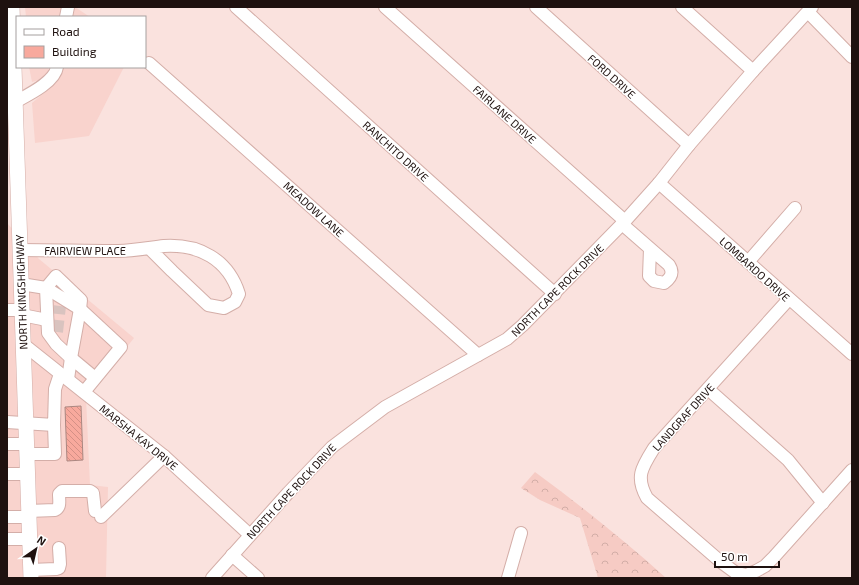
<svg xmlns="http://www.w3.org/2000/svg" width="859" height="585" font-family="'Exo 2',sans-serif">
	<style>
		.built { fill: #f9d3cd }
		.forest { fill: url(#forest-crowns) }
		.building { fill: url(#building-back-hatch); stroke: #aa8781 }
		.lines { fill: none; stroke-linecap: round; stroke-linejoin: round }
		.minor-tunnel { stroke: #d9c3bf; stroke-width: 12; stroke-dasharray: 12 6; stroke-linecap: butt }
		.minor-casing { stroke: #d4aea8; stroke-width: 14 }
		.major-casing { stroke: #d4aea8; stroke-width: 16 }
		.minor { stroke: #fff; stroke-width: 12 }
		.major { stroke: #fff; stroke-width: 15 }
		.labels { text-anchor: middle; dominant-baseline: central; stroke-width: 3; stroke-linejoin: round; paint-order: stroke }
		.street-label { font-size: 11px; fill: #1e110f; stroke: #fff }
	</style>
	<defs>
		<pattern id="forest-crowns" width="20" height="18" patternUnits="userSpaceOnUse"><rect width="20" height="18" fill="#f6cbc4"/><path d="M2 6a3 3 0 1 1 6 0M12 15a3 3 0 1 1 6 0" fill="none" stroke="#d2ada7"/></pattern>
		<pattern id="building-back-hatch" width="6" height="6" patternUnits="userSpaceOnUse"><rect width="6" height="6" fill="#f8a99d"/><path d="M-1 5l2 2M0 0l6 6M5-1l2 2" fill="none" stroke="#d49086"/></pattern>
	</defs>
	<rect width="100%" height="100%" fill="#fae2de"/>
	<!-- built -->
	<g class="built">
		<path d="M25 7H62L60 17H26Z"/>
		<path d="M72 7H75L90 17H71Z"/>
		<path d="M29 67H49L47 75 39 80 32 82Z"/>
		<path d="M63 67H124L89 136 35 143 32 103 56 83Z"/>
		<path d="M7 223 39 259 134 338 86 398 90 485 108 487 106 578H7Z"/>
	</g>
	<!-- forest -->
	<path class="forest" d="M535 472C580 505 624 540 666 578H598L580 518 540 500 521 488Z"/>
	<!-- building -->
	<path class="building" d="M81 406 83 460 67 461 65 407Z"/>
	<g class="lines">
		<!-- minor-tunnel -->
		<path class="minor-tunnel" d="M57 332 60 306"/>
		<defs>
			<g id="minor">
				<path d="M236 7 555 294"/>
				<path d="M385 7 625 221"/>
				<path d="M536 7 689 145"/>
				<path d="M682 7 753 71"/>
				<path d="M808 12 852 57"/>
				<path d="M66 17 68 7"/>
				<path d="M149 63 478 355"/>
				<path d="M7 99 15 102C28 95 55 82 57 67"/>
				<path d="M659 183 852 354"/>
				<path d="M622 224 669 265C674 273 671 278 664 283L654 281 649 276 650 249"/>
				<path d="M20 250C53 250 86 251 118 251 133 251 148 248 164 246 199 244 228 259 239 294L235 302 224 308 208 305 172 271 150 249"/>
				<path d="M748 262 795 208"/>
				<path d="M56 276 81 300 80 309 46 288Z"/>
				<path d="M21 284 46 288 48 333 56 344 71 358 80 309 121 347 84 392"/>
				<path d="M789 299 654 448C642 467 635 477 647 498L721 562 736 573 746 575 756 571 765 566 774 557 852 470"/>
				<path d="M7 310H22"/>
				<path d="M22 315 47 320"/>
				<path d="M23 344 164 456 250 535"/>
				<path d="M68 379 71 358 95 378"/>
				<path d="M708 389 788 460 823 503"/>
				<path d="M7 422 54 425 55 389 60 374"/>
				<path d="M7 444H26"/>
				<path d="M26 454H55L54 425"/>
				<path d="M7 474H27"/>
				<path d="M28 511 55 510C61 507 59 501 59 494L62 491H90L93 493 95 511"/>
				<path d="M7 517H28"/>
				<path d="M101 517 164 456"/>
				<path d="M7 539H29"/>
				<path d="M232 555 258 578"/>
				<path d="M30 570 56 569 59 568 60 564 59 548"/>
				<path d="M212 578 288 493 332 447 385 407 507 339 523 325 625 221 659 183 689 145 753 71 812 7"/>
				<path d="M508 578 521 533"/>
			</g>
			<path id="major" d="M12 7 31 578"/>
		</defs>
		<!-- minor casing -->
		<use href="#minor" class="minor-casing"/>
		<!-- major casing -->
		<use href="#major" class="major-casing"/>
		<!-- minor -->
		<use href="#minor" class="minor"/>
		<!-- major -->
		<use href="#major" class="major"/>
	</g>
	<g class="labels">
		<!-- street labels -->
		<g class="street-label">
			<text transform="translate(612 76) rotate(42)">FORD DRIVE</text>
			<text transform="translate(505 114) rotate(42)">FAIRLANE DRIVE</text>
			<text transform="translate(396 151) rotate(42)">RANCHITO DRIVE</text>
			<text transform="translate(314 209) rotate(42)">MEADOW LANE</text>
			<text x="85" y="250">FAIRVIEW PLACE</text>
			<text transform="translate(755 269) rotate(42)">LOMBARDO DRIVE</text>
			<text transform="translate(557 290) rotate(-45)">NORTH CAPE ROCK DRIVE</text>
			<text transform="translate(21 292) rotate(-92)">NORTH KINGSHIGHWAY</text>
			<text transform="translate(683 417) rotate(-48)">LANDGRAF DRIVE</text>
			<text transform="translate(139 437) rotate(39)">MARSHA KAY DRIVE</text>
			<text transform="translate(291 491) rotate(-47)">NORTH CAPE ROCK DRIVE</text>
		</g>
	</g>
	<!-- border -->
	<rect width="859" height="585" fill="none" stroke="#1e110f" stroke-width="16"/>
	<!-- legend -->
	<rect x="16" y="16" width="130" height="52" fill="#ffffff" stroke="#a5a09f"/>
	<rect x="24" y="29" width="20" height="6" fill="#ffffff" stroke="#a5a09f"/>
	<text x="52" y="36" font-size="12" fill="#1e110f">Road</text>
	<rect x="24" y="46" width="20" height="12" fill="#f8a99d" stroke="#a5a09f"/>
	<text x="52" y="56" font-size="12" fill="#1e110f">Building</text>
	<!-- north arrow -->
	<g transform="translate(36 549) rotate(34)" stroke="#ffffff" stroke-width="3" paint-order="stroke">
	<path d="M0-3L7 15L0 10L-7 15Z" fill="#1e110f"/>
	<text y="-6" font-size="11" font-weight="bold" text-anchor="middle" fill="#1e110f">N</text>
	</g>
	<!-- scale -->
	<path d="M715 561v6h64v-6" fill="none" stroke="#1e110f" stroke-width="2"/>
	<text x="721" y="561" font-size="12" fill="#1e110f" stroke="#ffffff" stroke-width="3" paint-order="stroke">50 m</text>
</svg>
